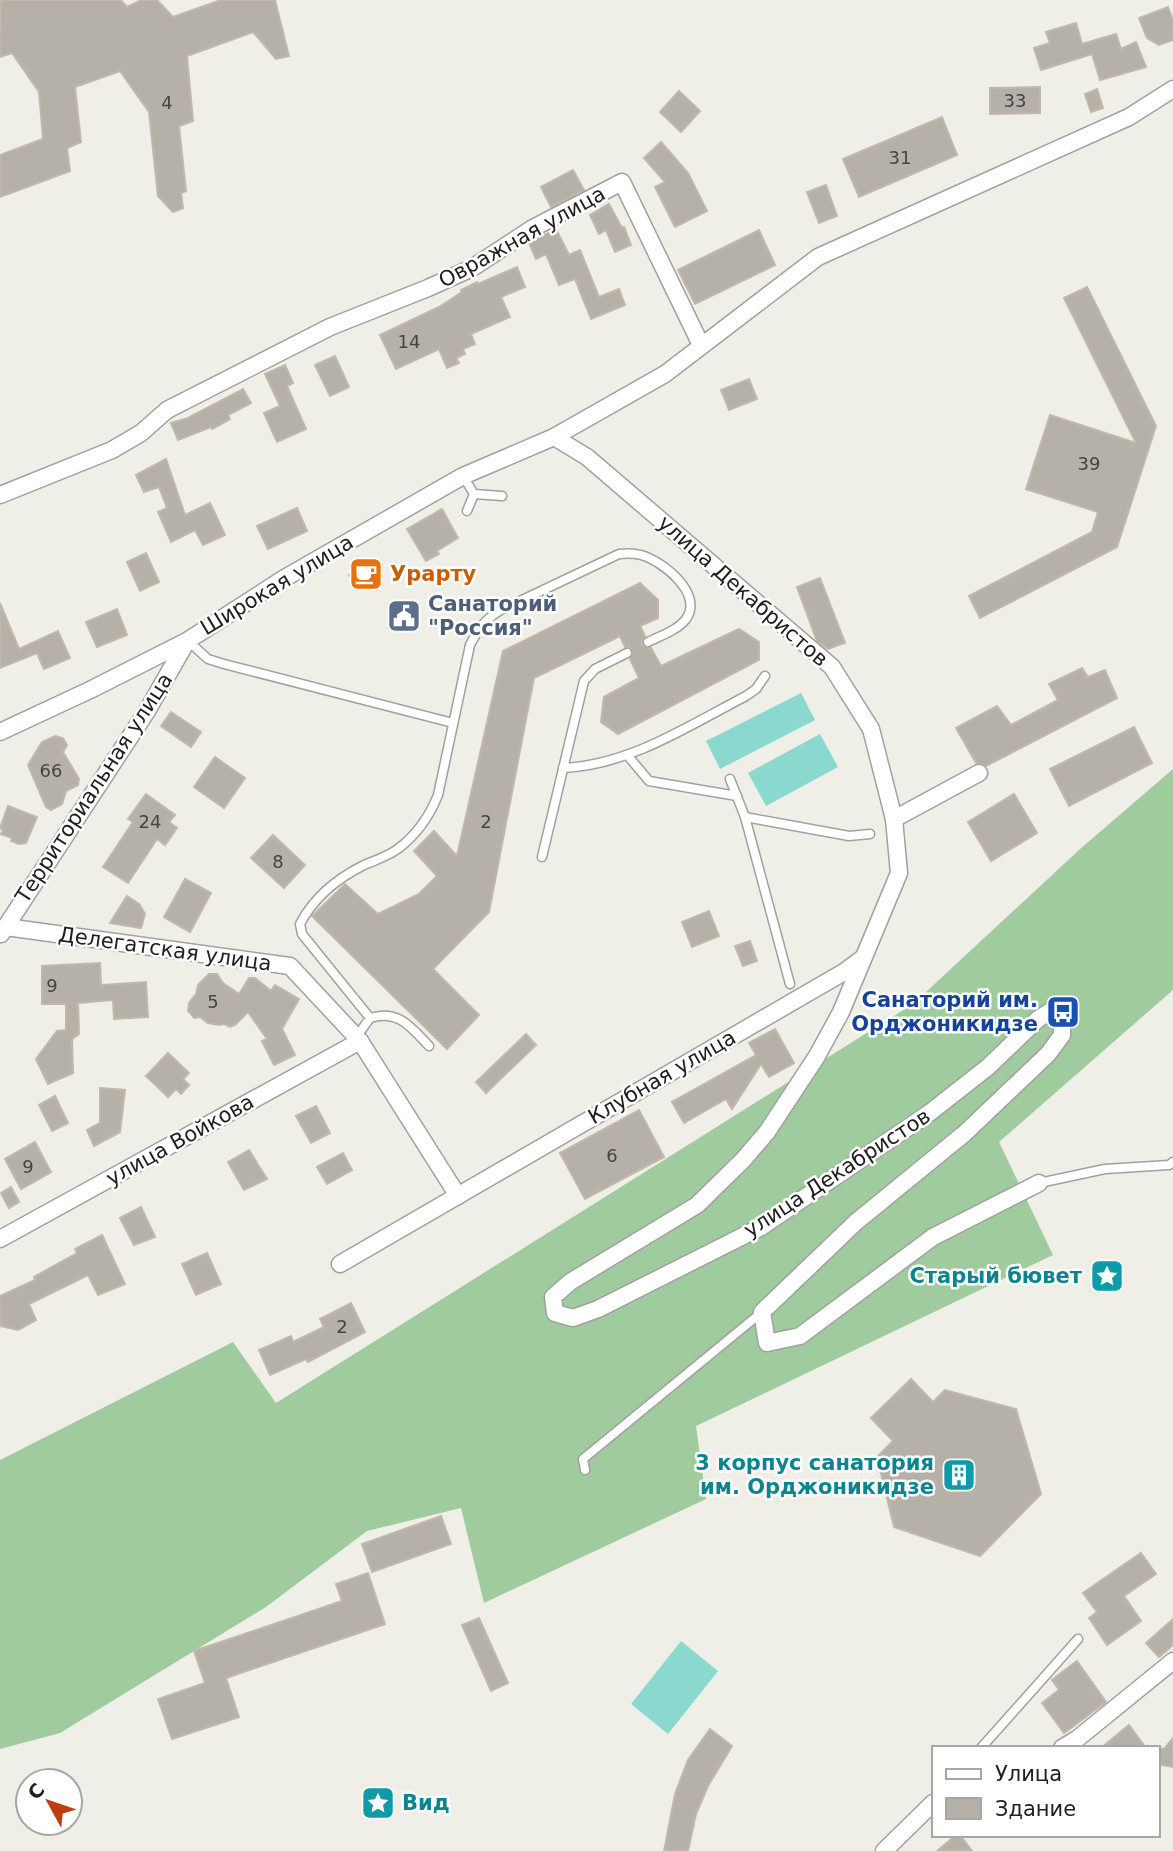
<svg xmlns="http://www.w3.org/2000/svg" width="1173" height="1851" font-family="'DejaVu Sans',sans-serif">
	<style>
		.forest { fill: #a0cb9f }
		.pitch { fill: #8bd8ce }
		.building { fill: #b5b1a9; stroke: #c0b9aa; stroke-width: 2 }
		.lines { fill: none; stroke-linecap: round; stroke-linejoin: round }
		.lane-casing { stroke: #a1a1a1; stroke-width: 11 }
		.street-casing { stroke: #a1a1a1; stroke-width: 19 }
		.lane { stroke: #fff; stroke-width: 8 }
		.street { stroke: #fff; stroke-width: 16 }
		.labels { text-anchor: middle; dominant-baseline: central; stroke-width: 5; stroke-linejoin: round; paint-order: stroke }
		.number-label { font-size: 18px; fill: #454442 }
		.street-label { font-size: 21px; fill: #202020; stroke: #fff }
		.food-label { font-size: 21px; font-weight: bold; fill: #c56008; stroke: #fff; text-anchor: start }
		.service-label { font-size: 21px; font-weight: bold; fill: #4e5e75; stroke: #fff; text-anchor: start }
		.transit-label { font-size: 21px; font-weight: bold; fill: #164399; stroke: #fff; text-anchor: end }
		.culture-label { font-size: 21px; font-weight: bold; fill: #0d838f; stroke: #fff; text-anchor: end }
	</style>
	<rect width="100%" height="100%" fill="#efefe7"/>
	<!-- forest -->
	<path class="forest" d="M1173 769V990L999 1142 1053 1255 696 1426 706 1499 484 1603 461 1508 367 1531 266 1607 60 1733 0 1749V1460L233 1342 276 1403 913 1004 1079 850Z"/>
	<!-- pitch -->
	<g class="pitch">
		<path d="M801 693 815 720 720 769 706 741Z"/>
		<path d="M820 734 838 767 766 806 748 773Z"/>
		<path d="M681 1641 718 1671 668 1734 631 1704Z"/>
	</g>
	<!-- building -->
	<g class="building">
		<path d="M1 0H121L127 7 141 0H157L173 17 221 0H275L289 56 276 59 253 32 187 56 193 121 179 126 186 191 181 193 183 208 173 212 158 196 149 112 120 71 75 87 81 142 67 148 70 171 0 197V155L43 139 39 92 12 53 0 57Z"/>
		<path d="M1168 7 1173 20V40L1159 45 1147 38 1139 18Z"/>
		<path d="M1076 23 1082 44 1116 34 1121 49 1136 42 1146 67 1100 80 1092 54 1041 70 1034 48 1050 43 1046 32Z"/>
		<path d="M1040 87V113L990 114V88Z"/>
		<path d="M1097 89 1103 108 1091 112 1085 94Z"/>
		<path d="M679 91 700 111 681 132 660 112Z"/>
		<path d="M942 117 957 155 859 197 843 159Z"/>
		<path d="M661 142 688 173 707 211 675 227 655 187 665 182 644 158Z"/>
		<path d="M573 170 584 190 551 207 541 187Z"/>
		<path d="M826 185 837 216 819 223 807 192Z"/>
		<path d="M609 204 622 228 624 227 631 245 615 252 606 230 599 234 590 215Z"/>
		<path d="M556 229 569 255 580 250 599 297 619 289 625 305 591 319 575 279 559 285 546 254 536 259 529 243Z"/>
		<path d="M759 230 775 265 695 304 678 270Z"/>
		<path d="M517 267 525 287 501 297 510 317 471 334 475 344 463 349 465 354 456 358 459 363 447 368 439 349 396 369 380 335 439 307 462 292 461 290 477 282 478 284Z"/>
		<path d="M1087 287 1156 426 1117 547 980 618 969 596 1092 532 1098 512 1026 489 1050 415 1136 443 1064 298Z"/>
		<path d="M335 356 349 387 330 396 315 365Z"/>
		<path d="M285 365 293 383 287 386 306 429 277 442 264 413 280 406 265 374Z"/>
		<path d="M749 379 757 399 729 410 721 390Z"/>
		<path d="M243 389 251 403 228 415 230 419 212 429 211 427 178 440 171 423 188 418Z"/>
		<path d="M166 459 185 515 210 503 225 535 203 545 195 530 171 542 158 512 167 508 159 487 144 492 136 475Z"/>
		<path d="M297 508 307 531 268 549 257 526Z"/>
		<path d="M442 509 458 538 437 551 439 554 426 561 407 529Z"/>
		<path d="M146 553 159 582 140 591 127 562Z"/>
		<path d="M372 559 381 571 358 587 349 575Z"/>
		<path d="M820 578 845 643 828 649 817 641 797 587Z"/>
		<path d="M640 583 658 600V618L640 626 645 636 642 641V645L647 648H651L661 666 739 629 759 642V660L618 734 601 722 604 697 639 678 630 659 633 651 630 647H625L620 636 534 678 489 912 433 969 479 1015 447 1049 312 916 345 884 378 914 419 894 437 876 414 851 434 831 457 856 503 651Z"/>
		<path d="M0 603 19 649 58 631 70 658 44 669 37 653 0 668Z"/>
		<path d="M117 609 127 635 97 647 86 622Z"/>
		<path d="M1082 668 1088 677 1105 670 1117 698 986 766 976 763 956 728 997 706 1011 725 1058 700 1049 684Z"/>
		<path d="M171 712 201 732 191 747 161 726Z"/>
		<path d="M1134 727 1152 763 1069 806 1050 769Z"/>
		<path d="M55 736 63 738 67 745 63 752 79 779 78 785 66 791 62 804 51 810 46 807 28 765 42 742Z"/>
		<path d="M215 757 245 778 224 808 194 787Z"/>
		<path d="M146 794 175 815 169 822 177 828 165 845 157 839 128 883 103 867 133 822 128 819Z"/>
		<path d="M1014 794 1037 833 991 861 968 822Z"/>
		<path d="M8 806 37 817 26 843 19 844 11 841 12 838 1 834 3 830 0 828Z"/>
		<path d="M273 835 305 865 284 888 251 858Z"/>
		<path d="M185 879 211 893 190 932 164 917Z"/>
		<path d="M127 896 139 904 145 914 141 928 110 923Z"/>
		<path d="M709 911 719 936 692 947 682 922Z"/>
		<path d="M750 941 757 961 743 966 735 946Z"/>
		<path d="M100 963 101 985 146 982 148 1017 114 1019 113 1000 78 1003 79 1034 72 1039 73 1073 48 1084 36 1059 57 1031 66 1030V1004H42V966Z"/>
		<path d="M209 974H217L223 983 239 994 249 978H255L271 991 275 985 299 999 282 1029 295 1055 274 1065 262 1041 267 1039 248 1012 235 1025 230 1027 224 1024 219 1025 208 1023 200 1017 194 1018 191 1014 188 1011 189 1003 196 994 198 985Z"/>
		<path d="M775 1029 794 1063 769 1077 761 1064 732 1109 726 1099 684 1123 672 1102 756 1055 749 1043Z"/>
		<path d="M526 1034 536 1045 486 1093 476 1082Z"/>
		<path d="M168 1053 189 1073 183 1079 189 1085 181 1094 176 1089 168 1097 146 1076Z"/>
		<path d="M100 1088 125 1090 120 1132 94 1146 87 1130 100 1123Z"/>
		<path d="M55 1096 68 1123 52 1131 39 1105Z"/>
		<path d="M316 1106 330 1133 311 1143 296 1116Z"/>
		<path d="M639 1110 664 1157 585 1199 560 1153Z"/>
		<path d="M35 1142 51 1172 21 1189 5 1159Z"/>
		<path d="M249 1150 267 1179 244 1190 228 1162Z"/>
		<path d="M343 1153 352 1170 327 1184 317 1167Z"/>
		<path d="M11 1187 19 1202 9 1208 1 1193Z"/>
		<path d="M141 1207 155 1237 134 1245 120 1218Z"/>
		<path d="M102 1235 125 1284 98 1295 88 1275 29 1304 36 1320 18 1330 0 1326V1296L35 1280 34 1277 77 1253 75 1249Z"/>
		<path d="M207 1253 221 1284 196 1295 182 1264Z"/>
		<path d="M351 1303 365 1332 308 1362 306 1359 270 1375 259 1350 291 1336 293 1342 324 1327 320 1319Z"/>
		<path d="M911 1379 933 1402 945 1390 1016 1409 1041 1494 980 1556 894 1527 877 1457 893 1441 871 1418Z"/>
		<path d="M441 1516 451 1544 372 1572 362 1544Z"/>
		<path d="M1141 1553 1156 1574 1124 1596 1141 1621 1107 1645 1089 1618 1097 1612 1083 1593Z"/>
		<path d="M368 1573 385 1624 226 1678 239 1717 172 1739 158 1699 205 1683 194 1651 342 1601 336 1584Z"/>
		<path d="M479 1618 508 1683 491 1691 462 1625Z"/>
		<path d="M1173 1619V1645L1159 1657 1146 1643Z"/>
		<path d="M1077 1661 1106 1702 1064 1733 1042 1703 1059 1690 1052 1680Z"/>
		<path d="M1129 1725 1146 1748H1101Z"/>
		<path d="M710 1729 732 1746 708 1786 696 1814 688 1851H664L675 1794 688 1760Z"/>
		<path d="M1173 1738V1767L1157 1764V1748L1164 1749Z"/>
		<path d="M956 1835H960L972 1851H937Z"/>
	</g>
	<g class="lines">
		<defs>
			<g id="lane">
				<path d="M463 476 474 494 502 496"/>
				<path d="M467 511 474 494"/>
				<path d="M188 641 208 659 224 664 453 723"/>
				<path d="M628 756 649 781 737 796"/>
				<path d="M563 768C630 765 688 726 746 696L756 689 765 676"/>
				<path d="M730 779 745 817 790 984"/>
				<path d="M745 817 849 836 870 834"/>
				<path d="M542 857 584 681 595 669 627 653"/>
				<path d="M370 1018C398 1009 411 1027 429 1046"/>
				<path d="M360 1032 370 1018 302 934 300 924C314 897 338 878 364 865 376 860 389 856 399 848 416 835 430 815 438 795L470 645C478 629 485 619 501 610L619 554C627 553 634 553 641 555 663 561 704 594 686 619 678 630 660 636 648 642"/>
				<path d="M1039 1183 1105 1169 1169 1165 1173 1162"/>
				<path d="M585 1470 583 1459 762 1312"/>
				<path d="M981 1748 1078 1639"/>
			</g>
			<g id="street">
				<path d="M554 437 587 457 832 667 871 729 894 819 899 873 841 1012 817 1056 767 1132 743 1160 697 1205 570 1282 553 1297 555 1313 573 1318 598 1309 761 1227 928 1114 988 1067 1038 1019 1054 1009 1062 1020V1035L1048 1054 965 1133 856 1222 762 1312 767 1343 800 1336 933 1237 1039 1183"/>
				<path d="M0 495 112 450 141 433 167 410 330 327 428 288 472 268 533 228 622 182 701 345"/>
				<path d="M0 732 90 690 187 641 283 579 463 476 554 437 665 374 818 257 1129 117 1173 89"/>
				<path d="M894 819 979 773"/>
				<path d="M6 927 290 966 360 1041 458 1196"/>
				<path d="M1 934 147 711 187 641"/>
				<path d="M0 1239 360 1041"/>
				<path d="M340 1264 844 972 863 958"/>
				<path d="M1062 1748 1077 1739 1173 1661"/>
				<path d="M884 1851 933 1803"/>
			</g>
		</defs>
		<!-- lane casing -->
		<use href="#lane" class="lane-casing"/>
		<!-- street casing -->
		<use href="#street" class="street-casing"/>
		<!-- lane -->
		<use href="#lane" class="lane"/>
		<!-- street -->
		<use href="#street" class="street"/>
	</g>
	<!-- icons -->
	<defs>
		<symbol id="cafe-square" viewBox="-11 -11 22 22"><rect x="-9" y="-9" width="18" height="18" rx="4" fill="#e8710a" stroke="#fff"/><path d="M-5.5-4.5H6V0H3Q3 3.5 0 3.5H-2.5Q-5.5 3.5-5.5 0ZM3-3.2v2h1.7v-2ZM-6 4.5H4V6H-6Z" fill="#fff"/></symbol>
		<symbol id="civic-square" viewBox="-11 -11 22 22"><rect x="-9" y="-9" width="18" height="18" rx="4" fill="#5c6f8a" stroke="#fff"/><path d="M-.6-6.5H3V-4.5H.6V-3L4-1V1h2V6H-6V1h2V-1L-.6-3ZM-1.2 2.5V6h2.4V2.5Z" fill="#fff"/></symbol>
		<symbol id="bus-square" viewBox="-11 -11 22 22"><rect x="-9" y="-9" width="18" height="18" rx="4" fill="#1a4fb4" stroke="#fff"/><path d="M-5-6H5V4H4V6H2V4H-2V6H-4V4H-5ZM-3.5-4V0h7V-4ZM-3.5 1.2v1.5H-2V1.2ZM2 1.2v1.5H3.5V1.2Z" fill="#fff"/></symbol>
		<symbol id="sight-square" viewBox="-11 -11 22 22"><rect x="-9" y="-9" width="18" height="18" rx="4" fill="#0f9aa8" stroke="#fff"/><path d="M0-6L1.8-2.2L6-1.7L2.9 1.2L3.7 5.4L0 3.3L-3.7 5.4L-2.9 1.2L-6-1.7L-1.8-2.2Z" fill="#fff"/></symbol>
		<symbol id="building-square" viewBox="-11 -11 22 22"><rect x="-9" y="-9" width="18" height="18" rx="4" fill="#0f9aa8" stroke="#fff"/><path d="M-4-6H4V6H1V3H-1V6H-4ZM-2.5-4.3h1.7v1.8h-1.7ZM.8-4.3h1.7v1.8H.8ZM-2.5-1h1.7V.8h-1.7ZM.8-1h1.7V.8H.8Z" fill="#fff"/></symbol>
	</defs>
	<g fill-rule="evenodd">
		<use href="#cafe-square" x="347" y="555" width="38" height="38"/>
		<use href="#civic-square" x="385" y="597" width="38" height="38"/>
		<use href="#bus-square" x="1044" y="993" width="38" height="38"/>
		<use href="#sight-square" x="1088" y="1257" width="38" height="38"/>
		<use href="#building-square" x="940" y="1456" width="38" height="38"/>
		<use href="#sight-square" x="359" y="1784" width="38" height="38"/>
	</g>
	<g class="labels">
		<!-- number labels -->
		<g class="number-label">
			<text x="1015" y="100">33</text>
			<text x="167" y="102">4</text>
			<text x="900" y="157">31</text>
			<text x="409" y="341">14</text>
			<text x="1089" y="463">39</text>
			<text x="51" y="770">66</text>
			<text x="150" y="821">24</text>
			<text x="486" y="821">2</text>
			<text x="278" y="861">8</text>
			<text x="52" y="985">9</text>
			<text x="213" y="1001">5</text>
			<text x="612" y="1155">6</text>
			<text x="28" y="1166">9</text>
			<text x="342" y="1326">2</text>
		</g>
		<!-- street labels -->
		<g class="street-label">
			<text transform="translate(522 237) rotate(-29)">Овражная улица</text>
			<text transform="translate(277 585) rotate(-31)">Широкая улица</text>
			<text transform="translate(743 591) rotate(41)">улица Декабристов</text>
			<text transform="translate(94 788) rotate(-57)">Территориальная улица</text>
			<text transform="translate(165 949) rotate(8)">Делегатская улица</text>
			<text transform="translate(662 1077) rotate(-30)">Клубная улица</text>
			<text transform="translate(180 1140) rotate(-29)">улица Войкова</text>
			<text transform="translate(837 1173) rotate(-33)">улица Декабристов</text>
		</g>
		<!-- food labels -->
		<g class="food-label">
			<text x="390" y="574">Урарту</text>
		</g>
		<!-- service labels -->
		<g class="service-label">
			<text x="428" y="604">Санаторий<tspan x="428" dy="24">"Россия"</tspan></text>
		</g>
		<!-- transit labels -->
		<g class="transit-label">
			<text x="1038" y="1000">Санаторий им.<tspan x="1038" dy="24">Орджоникидзе</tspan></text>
		</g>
		<!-- culture labels -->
		<g class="culture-label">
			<text x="1082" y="1276">Старый бювет</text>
			<text x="934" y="1463">3 корпус санатория<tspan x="934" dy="24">им. Орджоникидзе</tspan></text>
			<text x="402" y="1803" text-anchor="start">Вид</text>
		</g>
	</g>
	<!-- legend -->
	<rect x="932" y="1746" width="228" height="91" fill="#ffffff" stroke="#a6a6a6" stroke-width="2"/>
	<rect x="946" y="1769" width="35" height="10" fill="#ffffff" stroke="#a6a6a6" stroke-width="2"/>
	<text x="995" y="1781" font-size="21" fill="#202020">Улица</text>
	<rect x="946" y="1798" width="35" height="21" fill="#b5b1a9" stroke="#a6a6a6" stroke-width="2"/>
	<text x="995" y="1816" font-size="21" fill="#202020">Здание</text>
	<!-- north arrow -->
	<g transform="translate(49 1802) rotate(310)"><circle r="33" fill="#ffffff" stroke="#a6a6a6" stroke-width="2"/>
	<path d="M0-5L12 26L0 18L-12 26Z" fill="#bf3e10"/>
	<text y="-10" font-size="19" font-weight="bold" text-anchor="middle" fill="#202020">С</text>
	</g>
</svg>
